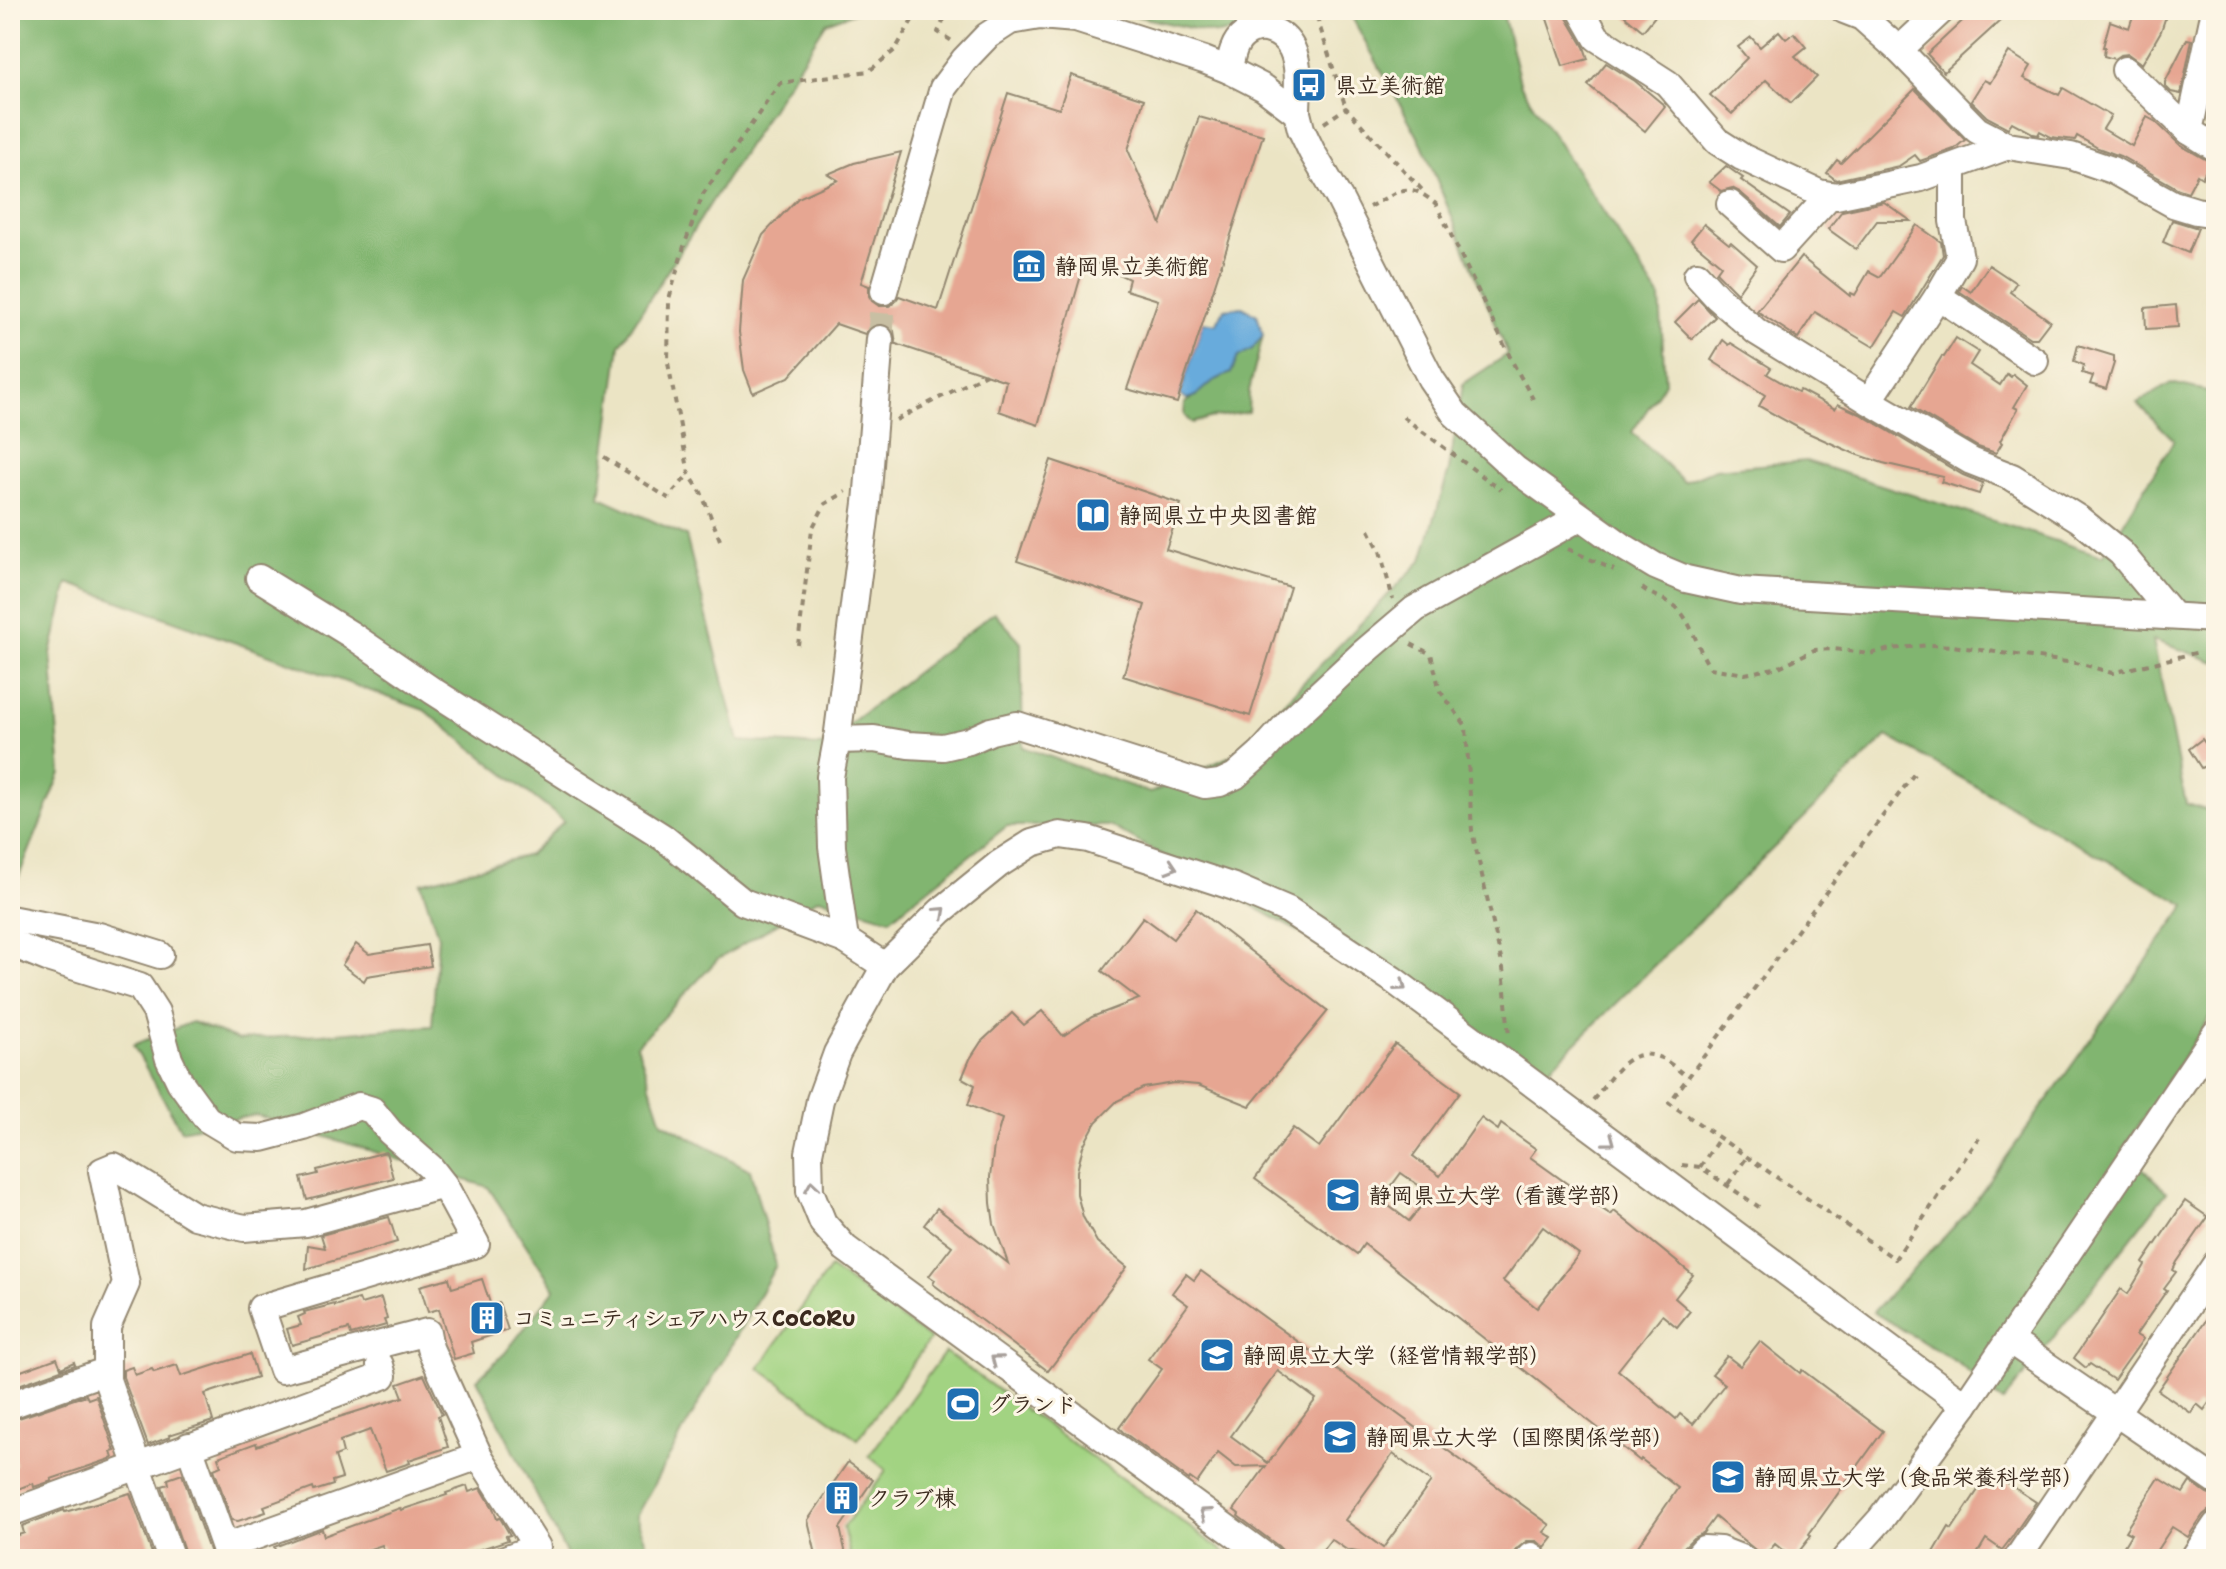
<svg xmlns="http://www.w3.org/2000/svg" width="2226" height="1569" font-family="'Shantell Sans','Klee One',sans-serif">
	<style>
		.green { fill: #a2d382; stroke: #6e7e50; stroke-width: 2 }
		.forest { fill: #81b570; stroke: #5e7047; stroke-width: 2 }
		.water { fill: #67abdc; stroke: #516a7d; stroke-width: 2 }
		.building { fill: #e6a692; fill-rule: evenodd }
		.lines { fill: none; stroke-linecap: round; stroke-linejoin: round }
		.minor-tunnel { stroke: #c8bfa3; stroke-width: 26; stroke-dasharray: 26 13; stroke-linecap: butt }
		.minor-casing { stroke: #938771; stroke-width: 30 }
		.path { stroke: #938771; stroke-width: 4; stroke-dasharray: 6 6; stroke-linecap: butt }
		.minor { stroke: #fff; stroke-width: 26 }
		.oneway { stroke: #a79f9a }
		.labels { text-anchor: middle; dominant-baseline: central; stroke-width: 6; stroke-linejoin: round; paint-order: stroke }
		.poi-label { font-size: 22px; font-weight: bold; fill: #3b2a1e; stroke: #fcf5e5; text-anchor: start }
	</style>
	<rect width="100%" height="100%" fill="#fcf5e5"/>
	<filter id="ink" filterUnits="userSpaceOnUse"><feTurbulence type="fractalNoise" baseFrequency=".0125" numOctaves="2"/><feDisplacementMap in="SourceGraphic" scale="16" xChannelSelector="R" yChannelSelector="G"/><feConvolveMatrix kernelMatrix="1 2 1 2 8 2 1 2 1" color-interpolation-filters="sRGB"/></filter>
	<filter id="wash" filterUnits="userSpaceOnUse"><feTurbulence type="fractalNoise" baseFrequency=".006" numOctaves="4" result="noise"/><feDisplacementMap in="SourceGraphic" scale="32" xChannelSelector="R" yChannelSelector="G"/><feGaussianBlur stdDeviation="1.8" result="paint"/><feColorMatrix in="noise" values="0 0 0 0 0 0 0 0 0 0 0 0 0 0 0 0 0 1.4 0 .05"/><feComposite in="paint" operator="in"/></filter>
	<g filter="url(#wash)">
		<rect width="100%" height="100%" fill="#ebe4c4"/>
		<!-- green -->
		<g class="green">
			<path d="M830 1268 930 1339 858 1439 759 1368Z"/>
			<path d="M945 1352 1234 1559H851L843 1528 886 1470 869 1456Z"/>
		</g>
		<!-- forest -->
		<g class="forest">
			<path d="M10 10H861L826 23 620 345 600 497 686 536 739 741 821 746 994 612 1021 642 1023 747 1150 793 1233 755 1422 560 1449 470 1463 384 1508 354 1422 144 1349 12 1217 34 1109 10H1502L1521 86 1660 298 1665 383 1632 432 1684 482 1715 469 1806 461 2103 556 2174 440 2137 403 2171 383 2211 392 2216 395V662L2153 640 2186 804 2216 813V1008L2123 1149 2167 1192 2003 1402 1958 1363 1873 1312 1966 1214 2186 905 1887 736 1547 1071 1110 826H1007L890 919 819 898 717 960 637 1045 662 1122 750 1170 776 1265 636 1516 652 1559H569L477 1379 505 1353 555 1289 488 1187 256 1115 181 1130 133 1045 192 1022 238 1040 432 1026 438 936 421 883 529 855 564 821 424 710 68 583 51 653 61 773 10 898Z"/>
			<path d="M1263 335 1249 391 1248 412 1209 418 1191 423 1184 415 1185 403 1213 381 1231 373 1238 356 1252 349Z"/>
		</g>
		<!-- water -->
		<path class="water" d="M1242 307 1257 315 1263 335 1252 349 1238 357 1231 373 1213 381 1196 396 1187 399 1180 395 1203 322 1216 324 1225 309Z"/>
		<g id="blocks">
			<!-- building -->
			<g class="building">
				<path d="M1544 10H1565L1567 18 1584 47 1588 59 1563 66Z"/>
				<path d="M1618 10H1660L1643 31Z"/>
				<path d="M1974 10H2012L1944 72 1927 54Z"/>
				<path d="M2135 10H2168L2161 31 2142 64 2128 54 2120 55 2114 59 2104 56 2105 47H2103L2110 21 2129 28Z"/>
				<path d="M1779 31 1786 39 1794 33 1806 47 1795 56 1817 77 1791 103 1766 80 1732 114 1710 95 1747 58 1738 47 1751 37 1760 47Z"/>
				<path d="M2187 39 2192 40 2181 94 2171 92 2165 86V82Z"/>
				<path d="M2009 52 2031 66 2024 78 2059 95 2063 88 2111 116 2103 129 2132 146 2147 117 2156 122 2180 145 2210 162 2202 178 2197 175 2188 192 2179 189 2120 156 2098 148 2077 136 2075 140 2051 137 2040 131 2038 135 2034 134 2012 122 2008 128 1987 117 1971 101 1984 80 1990 83Z"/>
				<path d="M1606 63 1635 81 1665 106 1645 131 1588 85Z"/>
				<path d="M1071 75 1144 99 1128 150 1161 224 1199 117 1263 135 1177 403 1127 389 1158 300 1126 290 1129 279 1086 258 1038 425 999 411 1006 381 896 344 894 331 890 326 882 323 872 325 865 334 836 324 789 377 753 393 744 370 739 332 743 280 763 235 798 198 838 180 828 174 854 163 901 152 861 283 869 286V296L872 301 879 306H889L894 303 899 296 938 310 1008 93 1059 109Z"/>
				<path d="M1915 89 1965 140 1954 149 1920 161 1915 155 1899 166 1836 180 1827 173 1837 160 1841 163Z"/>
				<path d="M1726 166 1743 178 1741 180 1790 215 1780 227 1740 192 1732 188 1721 191 1709 182Z"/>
				<path d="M1884 202 1911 221H1877L1856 249 1828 229 1842 211Z"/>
				<path d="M2172 220 2198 228 2188 253 2163 242Z"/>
				<path d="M1704 224 1729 244 1731 242 1757 265 1737 293 1716 272 1721 265 1691 240Z"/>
				<path d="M1917 225 1941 242 1943 255 1905 317 1896 312 1874 347 1815 312 1798 338 1757 311 1801 257 1850 296 1851 293 1855 295 1869 271 1880 277Z"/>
				<path d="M1989 265 2016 283 2010 292 2050 321 2037 338H2030L1959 291 1962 286 1971 292Z"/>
				<path d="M1698 299 1715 317 1692 339 1675 322Z"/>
				<path d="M2176 305 2178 327 2146 329 2145 308Z"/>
				<path d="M1956 338 1978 352 1970 365 2000 385 2007 374 2011 377 2013 374 2027 385 2014 407 2018 409 2000 441 2002 443 1996 453 1978 447 1911 407 1942 356 1944 357Z"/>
				<path d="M1723 340 1729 345 1731 343 1771 368 1767 374 1798 392 1800 390 1835 409 1838 404 1860 414 1963 475 1983 483 1979 494 1941 482 1943 477 1883 463 1853 453 1806 432 1759 406 1765 395 1711 360Z"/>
				<path d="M2078 345 2114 356V363L2106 389 2090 384 2093 376 2082 373 2084 365 2074 361Z"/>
				<path d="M1051 460 1181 504 1166 549 1290 587 1250 716 1123 676 1145 605 1017 561Z"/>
				<path d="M2202 739 2208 747 2216 744V781L2205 766 2201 768 2189 749Z"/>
				<path d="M1196 909 1328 1011 1250 1106 1198 1085 1174 1083 1143 1088 1117 1101 1096 1122 1083 1146 1077 1171V1194L1083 1217 1097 1242 1127 1267 1048 1371 933 1284 935 1280 929 1276 952 1246 924 1225 937 1208 1008 1263 994 1224 991 1203 990 1177 994 1146 1002 1119 968 1105 975 1085 962 1078 970 1059 981 1042 1012 1013 1024 1025 1042 1011 1063 1036 1092 1017 1139 999 1102 971 1143 917 1173 939Z"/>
				<path d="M356 944 369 954 427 945 431 966 367 976 364 981 342 965Z"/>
				<path d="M1395 1044 1460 1092 1413 1156 1440 1176 1481 1118 1498 1130 1501 1124 1536 1149 1530 1157 1611 1215 1614 1211 1693 1275 1675 1298 1690 1311 1677 1327 1662 1315 1618 1370 1676 1419 1680 1414 1693 1424 1725 1384 1712 1374 1727 1356 1740 1366 1760 1341 1800 1373 1802 1370 1883 1431 1809 1534 1811 1536 1793 1559 1775 1544 1764 1557 1715 1517 1703 1533 1693 1538 1683 1548 1679 1559H1629L1678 1488 1641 1459 1640 1461 1364 1244 1357 1254 1255 1179 1293 1128 1319 1147ZM1401 1173 1431 1194 1409 1221 1381 1200ZM1543 1227 1579 1254 1537 1308 1503 1281Z"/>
				<path d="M386 1152 393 1178 307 1200 301 1178 318 1174 317 1170Z"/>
				<path d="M2185 1201 2208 1217 2177 1262 2173 1270 2176 1272 2164 1288 2167 1290 2136 1335 2143 1339 2114 1380 2090 1364 2086 1368 2074 1358 2121 1289 2128 1294 2145 1265 2143 1263Z"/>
				<path d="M389 1217 397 1242 306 1269 308 1245 325 1248 321 1235Z"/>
				<path d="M1201 1271 1550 1525 1544 1532 1553 1538 1545 1548 1537 1541H1527L1518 1548 1511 1559H1375L1377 1556 1347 1550 1331 1539 1316 1559H1291L1278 1546 1238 1516 1239 1514 1234 1510 1266 1466 1236 1467 1218 1453 1197 1483 1190 1478 1189 1480 1123 1432 1119 1428 1162 1369 1148 1359 1188 1305 1172 1293 1186 1274 1194 1280ZM1278 1371 1316 1399 1268 1463 1231 1436ZM1393 1454 1431 1482 1383 1548 1345 1520Z"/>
				<path d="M449 1278 452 1288 482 1279 491 1306 499 1303 508 1330 471 1342 474 1353 454 1359 439 1309 428 1312 420 1286Z"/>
				<path d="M381 1298 387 1319 384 1320 386 1325 351 1335 349 1329 292 1345 287 1329 301 1325 298 1317 305 1314 304 1312 335 1304V1306L359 1299 361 1304Z"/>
				<path d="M2216 1306V1393L2204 1410 2197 1404 2191 1413 2158 1390Z"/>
				<path d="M250 1354 257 1377 205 1394 213 1421 169 1435 170 1437 148 1445 123 1377V1370L132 1367 135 1375 152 1369 154 1372 177 1365 181 1376Z"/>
				<path d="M57 1358 61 1368 74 1362 75 1365 10 1388V1375Z"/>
				<path d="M424 1375 442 1414 438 1416 448 1447 409 1460 410 1463 386 1471 370 1430 340 1441 343 1453 335 1456 342 1478 332 1481 333 1485 314 1491 313 1488 264 1506 266 1512 238 1521 232 1520 214 1469 221 1466 218 1457 256 1443 257 1446 320 1423 403 1397 398 1384Z"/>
				<path d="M86 1395 88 1399 96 1396 115 1451 111 1452 113 1458 51 1479 52 1481 34 1487 33 1483 10 1492V1467L16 1465 10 1446V1421Z"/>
				<path d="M848 1462 873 1480 840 1528 847 1559H817L808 1520Z"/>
				<path d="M1990 1472 2036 1502 2012 1537 2002 1550 1986 1539 1974 1559H1930L1949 1527 1952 1529Z"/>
				<path d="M182 1474 212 1559H187L162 1486 169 1484 168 1479Z"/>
				<path d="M2159 1478 2183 1493 2190 1482 2207 1494 2216 1497V1509L2208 1511 2203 1515 2188 1537 2172 1527 2151 1559H2116L2131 1534 2125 1531Z"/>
				<path d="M467 1486 469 1492 481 1488 493 1508 497 1519 500 1518 510 1535 506 1536 508 1540 451 1559H387L382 1545 341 1559H278L274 1547 322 1529 324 1536 400 1508 401 1510 447 1495 446 1493Z"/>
				<path d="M130 1493 154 1559H10V1538L24 1533 22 1526 64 1510 65 1512Z"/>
			</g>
		</g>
	</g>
	<g filter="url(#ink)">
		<use href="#blocks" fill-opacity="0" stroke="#938771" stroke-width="2"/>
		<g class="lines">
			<!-- minor-tunnel -->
			<path class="minor-tunnel" d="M880 339 884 291"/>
			<defs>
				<g id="minor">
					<path d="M1581 10 1597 38 1667 83 1717 141 1742 157 1819 193 1836 196 1921 178 2008 146"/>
					<path d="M1844 10 1862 17 1899 50 1977 130 2008 146 2071 156 2112 170 2173 204 2196 211 2216 214"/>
					<path d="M2215 10 2189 131 2216 148"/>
					<path d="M1899 50 1942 10"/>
					<path d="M2125 70 2189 131"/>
					<path d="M1297 113C1297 93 1301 68 1292 49 1283 31 1261 22 1244 35 1233 43 1231 58 1229 70L1264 88 1297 113 1301 129 1312 152 1339 198 1431 379 1455 414 1515 469 1622 546 1655 566 1686 579 1741 591 2216 619"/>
					<path d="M1953 168V221L1960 258 1938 296 1869 401 1971 461 2012 477 2079 519 2121 553 2173 616"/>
					<path d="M1730 204 1781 249 1830 195"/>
					<path d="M1697 275 1717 297 1757 332 1869 401"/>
					<path d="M884 291 943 88 964 60 987 36 1010 21 1040 16 1076 19 1204 60 1229 70"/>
					<path d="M1938 296 2035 361"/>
					<path d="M259 578 350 634 433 691 664 838 743 902 845 940 885 966"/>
					<path d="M837 740 874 739 908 745 943 747 969 741 991 731 1017 725 1205 785 1220 783 1235 776 1261 753 1290 721 1361 655 1415 609 1581 517"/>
					<path d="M10 919 99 936 160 955"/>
					<path d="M845 940 832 847 830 777 837 740 867 503 880 339"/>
					<path d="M10 943 47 958 140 987 156 1012 169 1059 180 1082 207 1119 237 1137 262 1138 304 1127 359 1106 372 1110 390 1132 430 1167 444 1185"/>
					<path d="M2009 1340 2216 1481"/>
					<path d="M107 1380V1327L126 1284 102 1171 114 1166 195 1216 244 1228 306 1223 444 1185 476 1244 261 1308 282 1370 427 1332 430 1348 479 1456 537 1547 505 1559"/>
					<path d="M10 1405 97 1374 107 1380 171 1559"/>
					<path d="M189 1446 229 1559"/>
					<path d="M10 1513 383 1376 380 1365"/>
					<path d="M225 1547 479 1456"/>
					<path d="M1269 1559 845 1248 823 1223 810 1191 809 1153 820 1100 837 1053 885 966 941 911 999 864 1032 843 1060 835 1088 839 1234 887 1288 910 1392 979 1965 1405"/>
					<path d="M1529 1559 1532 1556"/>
					<path d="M1695 1559 1704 1549 1720 1550 1743 1559"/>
					<path d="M1845 1559 1881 1519 1965 1405 2216 1033"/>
					<path d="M2017 1559 2216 1264"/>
					<path d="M2193 1559 2216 1525"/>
				</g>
			</defs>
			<!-- minor casing -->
			<use href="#minor" class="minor-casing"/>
			<!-- path -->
			<g class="path">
				<path d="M940 10 946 15 938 32 952 41"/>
				<path d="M1307 10 1317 18 1346 108"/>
				<path d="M1324 123 1346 108 1424 192"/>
				<path d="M1369 207C1400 191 1406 179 1436 204L1513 363 1533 399"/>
				<path d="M1403 417 1501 490"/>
				<path d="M896 420 986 374"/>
				<path d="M604 457 668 498 689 474"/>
				<path d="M1369 530 1380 551 1393 599"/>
				<path d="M720 540 701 492 689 474 668 363 669 299 684 246 703 194 780 83 869 71 895 50 918 10"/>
				<path d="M1568 549 1614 570"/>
				<path d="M1642 588C1653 597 1671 600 1680 611 1694 628 1698 650 1710 668L1745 674 1779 667 1814 650 1834 649 1869 654 1891 649 1929 645 1952 646 2082 664 2112 673 2199 652"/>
				<path d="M1411 644 1431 654 1440 691 1466 726 1472 831 1503 968 1509 1036"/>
				<path d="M798 645 812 529 825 504 846 492"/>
				<path d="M1914 774 1669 1103 1895 1259 1979 1138"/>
				<path d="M1593 1100C1611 1079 1628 1043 1661 1058 1670 1062 1679 1071 1687 1077"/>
				<path d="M1682 1165 1700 1167 1759 1207"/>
				<path d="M1700 1167 1720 1137"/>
				<path d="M1728 1184 1747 1157"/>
			</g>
			<!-- minor -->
			<use href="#minor" class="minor"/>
		</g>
		<!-- one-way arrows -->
		<defs><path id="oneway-chevron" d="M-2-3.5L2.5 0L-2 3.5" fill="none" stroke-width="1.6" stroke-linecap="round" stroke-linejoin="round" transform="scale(2)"/></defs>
		<g class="oneway">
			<use href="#oneway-chevron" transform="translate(1172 867) rotate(18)"/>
			<use href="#oneway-chevron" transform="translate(941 912) rotate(-42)"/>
			<use href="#oneway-chevron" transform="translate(1401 986) rotate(36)"/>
			<use href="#oneway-chevron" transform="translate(1610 1141) rotate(37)"/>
			<use href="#oneway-chevron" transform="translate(812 1186) rotate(-98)"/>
			<use href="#oneway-chevron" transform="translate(996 1360) rotate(-143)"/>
			<use href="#oneway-chevron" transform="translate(1205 1513) rotate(-144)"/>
		</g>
	</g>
	<!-- icons -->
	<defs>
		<symbol id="bus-square" viewBox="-11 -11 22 22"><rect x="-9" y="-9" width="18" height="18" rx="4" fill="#1f6fb2" stroke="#fcf5e5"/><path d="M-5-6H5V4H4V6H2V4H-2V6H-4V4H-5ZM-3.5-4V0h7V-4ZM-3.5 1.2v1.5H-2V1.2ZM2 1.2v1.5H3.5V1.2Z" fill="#fff"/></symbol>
		<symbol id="museum-square" viewBox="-11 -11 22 22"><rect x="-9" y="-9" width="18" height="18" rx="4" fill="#1f6fb2" stroke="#fcf5e5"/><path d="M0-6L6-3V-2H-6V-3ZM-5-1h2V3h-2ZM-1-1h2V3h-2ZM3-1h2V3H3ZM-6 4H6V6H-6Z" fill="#fff"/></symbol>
		<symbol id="library-square" viewBox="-11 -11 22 22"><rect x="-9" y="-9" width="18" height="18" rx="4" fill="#1f6fb2" stroke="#fcf5e5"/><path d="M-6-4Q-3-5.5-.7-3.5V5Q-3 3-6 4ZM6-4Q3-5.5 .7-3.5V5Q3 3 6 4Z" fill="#fff"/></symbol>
		<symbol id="university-square" viewBox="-11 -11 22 22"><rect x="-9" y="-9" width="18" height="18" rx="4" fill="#1f6fb2" stroke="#fcf5e5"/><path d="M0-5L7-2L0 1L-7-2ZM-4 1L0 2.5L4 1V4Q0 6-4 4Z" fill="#fff"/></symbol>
		<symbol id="building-square" viewBox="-11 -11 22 22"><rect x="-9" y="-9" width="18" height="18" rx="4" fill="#1f6fb2" stroke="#fcf5e5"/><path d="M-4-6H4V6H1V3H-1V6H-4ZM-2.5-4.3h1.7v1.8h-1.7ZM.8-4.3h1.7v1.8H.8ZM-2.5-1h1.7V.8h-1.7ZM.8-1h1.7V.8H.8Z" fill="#fff"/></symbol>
		<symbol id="stadium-square" viewBox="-11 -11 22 22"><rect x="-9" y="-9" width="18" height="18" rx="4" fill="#1f6fb2" stroke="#fcf5e5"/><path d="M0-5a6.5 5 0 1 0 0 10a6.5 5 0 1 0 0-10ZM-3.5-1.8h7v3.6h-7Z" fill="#fff"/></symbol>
	</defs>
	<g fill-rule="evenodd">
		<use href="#bus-square" x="1289" y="65" width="40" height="40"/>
		<use href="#museum-square" x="1009" y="246" width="40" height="40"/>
		<use href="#library-square" x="1073" y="495" width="40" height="40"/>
		<use href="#university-square" x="1323" y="1175" width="40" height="40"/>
		<use href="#building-square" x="467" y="1298" width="40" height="40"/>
		<use href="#university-square" x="1197" y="1335" width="40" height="40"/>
		<use href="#stadium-square" x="943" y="1384" width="40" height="40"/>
		<use href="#university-square" x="1320" y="1417" width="40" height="40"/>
		<use href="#university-square" x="1708" y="1457" width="40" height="40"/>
		<use href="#building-square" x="822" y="1478" width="40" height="40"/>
	</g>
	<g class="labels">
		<!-- poi labels -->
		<g class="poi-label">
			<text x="1335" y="85">県立美術館</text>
			<text x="1055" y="266">静岡県立美術館</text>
			<text x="1119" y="515">静岡県立中央図書館</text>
			<text x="1369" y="1195">静岡県立大学（看護学部）</text>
			<text x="513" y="1318">コミュニティシェアハウスCoCoRu</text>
			<text x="1243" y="1355">静岡県立大学（経営情報学部）</text>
			<text x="989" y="1404">グランド</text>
			<text x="1366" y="1437">静岡県立大学（国際関係学部）</text>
			<text x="1754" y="1477">静岡県立大学（食品栄養科学部）</text>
			<text x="868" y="1498">クラブ棟</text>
		</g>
	</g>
	<!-- margin -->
	<rect width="2226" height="1569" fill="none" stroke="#fcf5e5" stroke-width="40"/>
</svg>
